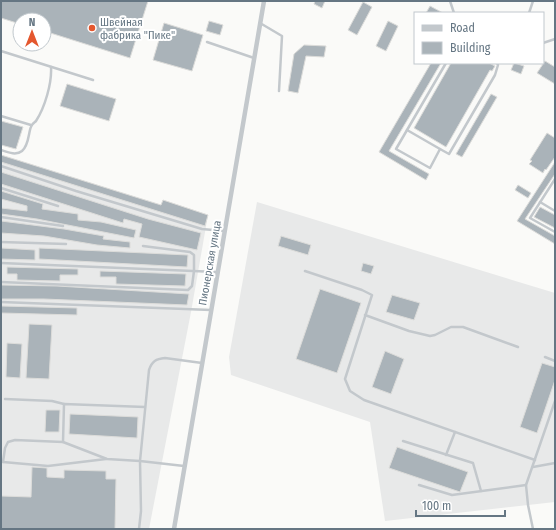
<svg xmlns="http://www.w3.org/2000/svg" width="556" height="530" font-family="'Fira Sans Condensed',sans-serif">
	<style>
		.built { fill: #e8e9e9 }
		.building { fill: #aab3b9; stroke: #dcdcda }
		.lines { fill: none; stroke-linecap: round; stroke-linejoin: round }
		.service { stroke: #c3c8cc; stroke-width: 2.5 }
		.minor { stroke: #c3c8cc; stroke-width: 4.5 }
		.poi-dot { fill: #e4572e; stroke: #fff; stroke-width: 1.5 }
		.labels { text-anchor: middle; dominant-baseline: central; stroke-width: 4; stroke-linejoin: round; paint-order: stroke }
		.poi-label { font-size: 11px; fill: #657683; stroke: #fff; text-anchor: start }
		.street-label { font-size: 11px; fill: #657683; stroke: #fff }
	</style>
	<rect width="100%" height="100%" fill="#fafaf8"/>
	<!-- built -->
	<g class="built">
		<path d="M1 155 161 205 163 200 208 215 191 312 149 529H1Z"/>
		<path d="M257 202 555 293V502L385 521 370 422 231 375 229 357Z"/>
	</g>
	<!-- building -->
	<g class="building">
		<path d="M1 1H148L130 58 44 31V20H20V24L1 18Z"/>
		<path d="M315 1H325L322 8 314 4Z"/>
		<path d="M363 2 372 7 357 35 348 30Z"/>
		<path d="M430 6 443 13H426Z"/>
		<path d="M209 21 223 25 220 35 206 31Z"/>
		<path d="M388 21 398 26 386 51 376 46Z"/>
		<path d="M164 23 203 35 192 71 153 60Z"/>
		<path d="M304 45 326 46 324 57 306 56 298 93 288 91 294 54Z"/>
		<path d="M545 61 555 67V84L537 73Z"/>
		<path d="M431 63H441L389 151 429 174 426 180 379 152Z"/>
		<path d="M451 63H489L495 66 492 71 490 70 446 147 414 128Z"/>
		<path d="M514 63 524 66 521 74 511 70Z"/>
		<path d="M67 84 116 99 109 121 60 106Z"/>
		<path d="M491 94 497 97 462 157 456 154Z"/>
		<path d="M1 121 23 127 16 149 1 145Z"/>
		<path d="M547 133 555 138V157L546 170 545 169 543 173 529 164 532 161 530 160Z"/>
		<path d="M1 155 161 205 163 200 208 215 205 226 1 162Z"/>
		<path d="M555 162V174L525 219 555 236V244L517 221Z"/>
		<path d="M1 172 148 219 201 233 197 250 139 237 142 224 124 219 123 223 1 184Z"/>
		<path d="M518 185 531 193 528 198 515 190Z"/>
		<path d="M1 191 43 204 42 209 78 214V220L101 222 136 230 134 238 37 219 1 214V208L27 211V206L1 199Z"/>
		<path d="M540 207 555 215V228L534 217Z"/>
		<path d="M1 221 64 229 104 236 103 239 130 242V248L97 245 44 236 1 233Z"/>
		<path d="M281 236 311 245 308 255 278 246Z"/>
		<path d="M1 248 35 250V260L1 259Z"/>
		<path d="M39 248 188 255 187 267 39 259Z"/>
		<path d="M363 263 374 266 371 274 361 271Z"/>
		<path d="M7 267 78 269V275H60V281L17 280V274H7Z"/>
		<path d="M100 271 186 274 185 286 116 284V277H100Z"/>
		<path d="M1 285 57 286 189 294 187 305 44 299H1Z"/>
		<path d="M320 289 361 303 337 373 296 359Z"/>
		<path d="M392 295 420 303 414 320 386 312Z"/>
		<path d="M1 306 77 308V315L1 313Z"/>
		<path d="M29 324 52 325 49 379 26 378Z"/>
		<path d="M7 343 22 344 20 378 6 377Z"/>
		<path d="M385 351 404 359 391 394 372 387Z"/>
		<path d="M542 363 555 367V380L537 433 520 427Z"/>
		<path d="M46 410H60L59 432H45Z"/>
		<path d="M70 414 138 417 137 438 69 434Z"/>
		<path d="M397 447 468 472 460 492 389 468Z"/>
		<path d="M32 467 47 468V477L64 478V470L106 471V479H116L115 529H1V496L31 497Z"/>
	</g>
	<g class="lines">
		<!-- service -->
		<g class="service">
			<path d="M450 1 454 13"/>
			<path d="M529 13 533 1"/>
			<path d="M260 23 282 36 279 91"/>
			<path d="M207 42 254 58"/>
			<path d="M543 43 555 39"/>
			<path d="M1 51 93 80"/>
			<path d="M446 63 396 149 430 168 440 149 449 154 495 75 498 65 497 63"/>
			<path d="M1 116 31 125"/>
			<path d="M407 130 440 149"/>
			<path d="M1 150C7 152 16 156 22 151 30 144 28 130 32 125 33 123 35 122 36 121 45 107 52 83 51 67"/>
			<path d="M1 166 76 191 202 229 224 231"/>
			<path d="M555 179 530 218 555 232"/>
			<path d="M1 188 58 206"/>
			<path d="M540 202 555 211"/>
			<path d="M1 217 63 226"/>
			<path d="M1 242 66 244"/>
			<path d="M1 263 217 272"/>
			<path d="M305 271 362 290 372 295 345 379 350 391 364 400 535 460"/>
			<path d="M1 282 188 290 192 286 194 271V255L190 252 143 246"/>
			<path d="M1 302 211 310"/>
			<path d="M365 315 409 331 430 336 435 335 451 327H463L518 347"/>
			<path d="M545 357 555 361"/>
			<path d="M5 399 52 401 64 404"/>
			<path d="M403 441 473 463 481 491"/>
			<path d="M63 442 64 404 145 407"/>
			<path d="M446 455 455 432"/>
			<path d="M1 461 3 462 5 448 8 442 15 440 63 442 107 459 140 461 141 511 139 529"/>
			<path d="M3 462 48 466 106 459"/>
			<path d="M184 466 140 461 149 370C152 361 156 359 165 358L202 363"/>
			<path d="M533 467 555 463"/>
			<path d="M419 485 452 495 526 485"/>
			<path d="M533 529 528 505 526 485 555 401"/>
		</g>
		<!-- minor -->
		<path class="minor" d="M174 529 264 1"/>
	</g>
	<!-- markers -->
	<circle class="poi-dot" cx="92" cy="28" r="4"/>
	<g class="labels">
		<!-- poi labels -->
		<g class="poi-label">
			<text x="100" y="22">Швейная<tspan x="100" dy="13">фабрика "Пике"</tspan></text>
		</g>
		<!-- street labels -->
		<g class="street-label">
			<text transform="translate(210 263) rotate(-80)">Пионерская улица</text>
		</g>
	</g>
	<!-- border -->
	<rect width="556" height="530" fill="none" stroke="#657683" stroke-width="4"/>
	<!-- legend -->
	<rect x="414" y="12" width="130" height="52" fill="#ffffff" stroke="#c1c8cd"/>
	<rect x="422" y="25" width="20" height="6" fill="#c3c8cc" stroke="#c1c8cd"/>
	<text x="450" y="32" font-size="12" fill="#657683">Road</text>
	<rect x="422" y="42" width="20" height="12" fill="#aab3b9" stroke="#c1c8cd"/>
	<text x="450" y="52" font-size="12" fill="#657683">Building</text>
	<!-- north arrow -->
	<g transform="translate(32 32)"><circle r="19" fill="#ffffff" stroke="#c1c8cd"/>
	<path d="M0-3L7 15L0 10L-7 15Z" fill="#e4572e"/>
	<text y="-6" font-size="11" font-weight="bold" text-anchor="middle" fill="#657683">N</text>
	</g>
	<!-- scale -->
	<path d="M416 510v6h89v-6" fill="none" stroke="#657683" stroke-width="2"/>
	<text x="422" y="510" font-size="12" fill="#657683" stroke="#ffffff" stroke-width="3" paint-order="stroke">100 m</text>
</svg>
